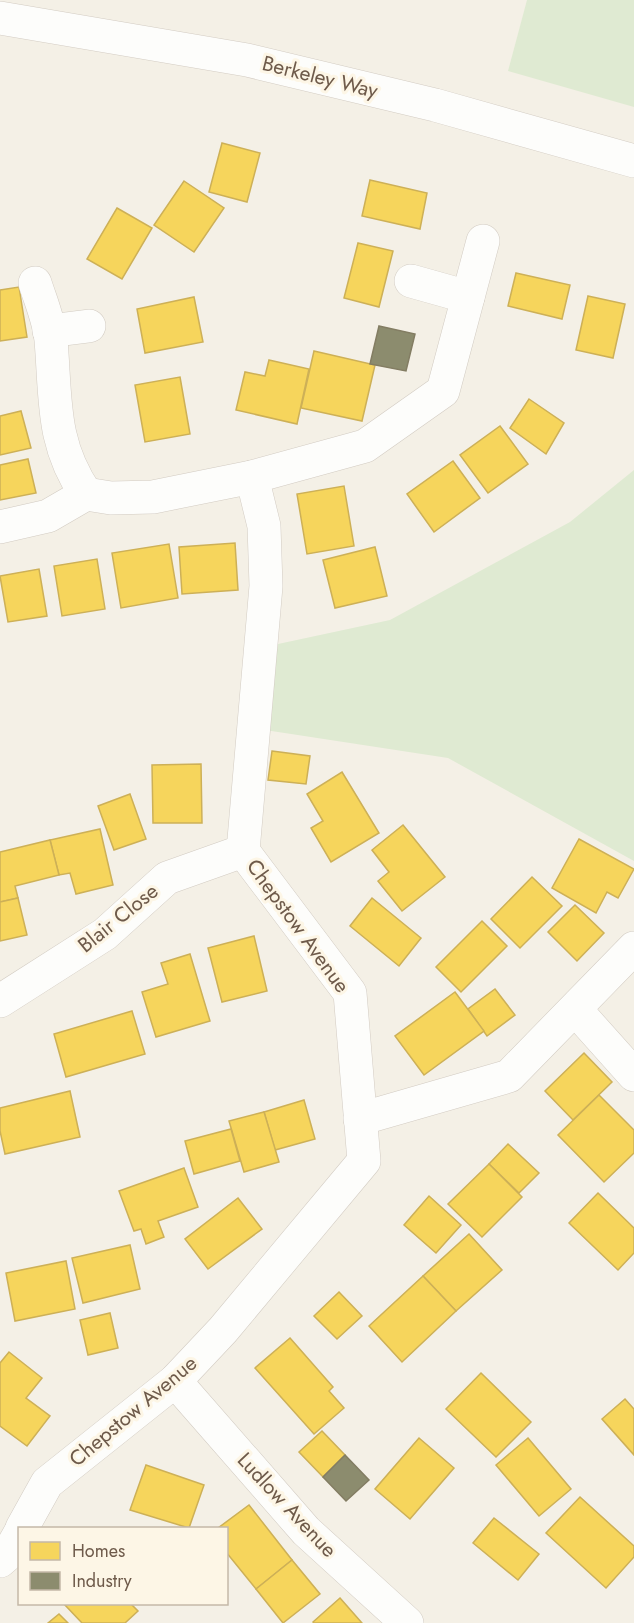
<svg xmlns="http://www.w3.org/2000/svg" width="634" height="1623" font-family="Jost,sans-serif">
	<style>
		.green { fill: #dfead2 }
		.homes { fill: #f6d55c; stroke: #cdb057; stroke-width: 1.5 }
		.industry { fill: #8c8c6e; stroke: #837d63; stroke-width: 1.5 }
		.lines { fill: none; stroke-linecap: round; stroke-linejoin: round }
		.street-casing { stroke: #d2cbc2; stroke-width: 34 }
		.secondary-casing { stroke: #d3ccc3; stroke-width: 34 }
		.street { stroke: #fdfdfb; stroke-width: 33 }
		.secondary { stroke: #fdfdfb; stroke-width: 33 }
		.labels { text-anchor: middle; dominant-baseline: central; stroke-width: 6; stroke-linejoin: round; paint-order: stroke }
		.street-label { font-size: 21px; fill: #6e5a4a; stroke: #fdf6e6 }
	</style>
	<rect width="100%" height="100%" fill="#f4f0e6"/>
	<!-- green -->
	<g class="green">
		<path d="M527 0H634V107L508 71Z"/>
		<path d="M634 470V861L448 758 265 730 278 644 390 620 570 522Z"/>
	</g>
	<!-- homes -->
	<g class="homes">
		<path d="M222 143 260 153 247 202 209 192Z"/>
		<path d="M370 180 427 193 420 229 362 216Z"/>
		<path d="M184 181 224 208 194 252 154 225Z"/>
		<path d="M117 208 152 228 122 279 87 259Z"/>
		<path d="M358 243 393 251 379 307 344 298Z"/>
		<path d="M516 273 570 285 562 319 508 306Z"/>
		<path d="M19 287 27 337 0 341V290Z"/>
		<path d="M588 296 625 304 613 358 576 350Z"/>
		<path d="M194 297 203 342 145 353 137 309Z"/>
		<path d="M314 351 375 365 362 421 301 408Z"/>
		<path d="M269 360 309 369 297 424 236 410 245 372 265 376Z"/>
		<path d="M180 377 190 434 145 442 135 385Z"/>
		<path d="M529 399 564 423 546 454 510 428Z"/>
		<path d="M21 411 31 448 0 455V416Z"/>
		<path d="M500 426 528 464 488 493 460 455Z"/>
		<path d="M28 459 36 493 0 500V465Z"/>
		<path d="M453 461 480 498 434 532 407 494Z"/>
		<path d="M344 486 354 546 307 554 297 494Z"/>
		<path d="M235 543 238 590 182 594 179 547Z"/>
		<path d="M169 544 178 598 121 608 112 553Z"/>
		<path d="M375 547 387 596 335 608 323 560Z"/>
		<path d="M97 559 105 609 62 616 54 566Z"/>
		<path d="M39 569 47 616 8 622 0 576Z"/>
		<path d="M272 751 310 756 306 784 268 780Z"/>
		<path d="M201 764 202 823H153L152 765Z"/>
		<path d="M342 772 379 833 331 862 311 828 323 821 307 794Z"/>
		<path d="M130 794 146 839 114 850 98 806Z"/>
		<path d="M403 825 445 877 402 911 378 881 389 872 372 850Z"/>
		<path d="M100 829 113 885 76 894 70 873 59 875 50 840Z"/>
		<path d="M579 839 634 869 618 898 607 892 596 913 552 888Z"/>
		<path d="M50 840 59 875 15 886 18 898 0 902V852Z"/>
		<path d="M532 877 562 906 520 948 491 919Z"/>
		<path d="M18 898 27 935 0 941V902Z"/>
		<path d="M372 898 421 938 399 966 350 926Z"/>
		<path d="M575 905 604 933 577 961 548 932Z"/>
		<path d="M482 921 507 946 461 992 436 967Z"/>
		<path d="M254 936 267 991 222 1002 208 948Z"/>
		<path d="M190 954 210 1021 156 1037 142 992 168 984 161 963Z"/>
		<path d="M495 989 515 1015 487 1036 468 1009Z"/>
		<path d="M455 992 484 1031 424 1075 395 1036Z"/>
		<path d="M132 1011 145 1054 66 1077 54 1034Z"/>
		<path d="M584 1053 612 1082 573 1120 545 1091Z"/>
		<path d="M70 1091 80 1137 5 1154 0 1131V1108Z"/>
		<path d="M599 1095 634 1130V1153L604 1182 558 1135Z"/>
		<path d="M304 1100 315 1139 275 1150 264 1112Z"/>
		<path d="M264 1112 279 1162 244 1172 229 1121Z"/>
		<path d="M231 1129 240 1161 194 1174 185 1141Z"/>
		<path d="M508 1144 539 1173 519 1193 489 1164Z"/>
		<path d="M489 1164 522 1197 482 1237 448 1204Z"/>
		<path d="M184 1168 198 1207 158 1221 164 1237 146 1244 141 1229 134 1231 119 1191Z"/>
		<path d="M598 1193 634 1228V1253L618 1270 569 1223Z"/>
		<path d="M429 1196 461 1225 436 1253 404 1225Z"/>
		<path d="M238 1198 262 1229 208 1269 185 1239Z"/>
		<path d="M469 1234 502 1270 456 1311 423 1276Z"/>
		<path d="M130 1245 140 1289 83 1303 72 1258Z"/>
		<path d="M66 1261 75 1309 15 1321 6 1273Z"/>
		<path d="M423 1276 456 1311 402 1362 369 1326Z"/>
		<path d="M339 1292 362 1316 337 1339 314 1316Z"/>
		<path d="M110 1313 118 1348 88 1355 80 1320Z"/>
		<path d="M290 1338 333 1387 329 1391 344 1408 314 1434 255 1368Z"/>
		<path d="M9 1352 42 1378 26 1398 50 1416 27 1446 0 1426V1363Z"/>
		<path d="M481 1373 531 1422 496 1457 446 1409Z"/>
		<path d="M625 1399 634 1409V1455L602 1419Z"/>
		<path d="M322 1431 345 1455 323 1477 299 1452Z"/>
		<path d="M419 1438 454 1468 410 1519 375 1489Z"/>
		<path d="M528 1438 571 1489 539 1516 496 1465Z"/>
		<path d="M146 1465 204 1485 189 1528 130 1510Z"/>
		<path d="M580 1497 634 1546V1557L606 1588 546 1533Z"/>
		<path d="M249 1505 292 1560 256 1589 226 1552V1528H218Z"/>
		<path d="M494 1518 539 1554 518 1580 473 1543Z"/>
		<path d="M292 1560 320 1594 283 1623 256 1589Z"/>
		<path d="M340 1598 362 1623H314L313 1622Z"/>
		<path d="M64 1604H131L138 1611 125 1623H82Z"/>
		<path d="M59 1614 68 1623H48Z"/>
	</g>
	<!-- industry -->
	<g class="industry">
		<path d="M379 326 415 334 406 371 370 364Z"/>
		<path d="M345 1455 369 1480 346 1501 323 1477Z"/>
	</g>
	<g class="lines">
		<defs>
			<g id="street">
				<path d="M411 281 468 297"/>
				<path d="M35 283C41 302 49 320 51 340 56 399 51 443 86 494L111 498 153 497 252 477 365 446 443 391 483 241"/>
				<path d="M49 331 89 326"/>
				<path d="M0 527 48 516 86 494"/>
				<path d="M0 1001 105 934 167 878 243 851"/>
				<path d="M575 1009 634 1075"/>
				<path d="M360 1119 509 1076 634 948"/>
				<path d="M175 1381 306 1531 407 1623"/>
				<path d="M22 1528 47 1483 175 1381 223 1330 364 1161 350 993 243 851 266 586 264 526 252 477"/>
				<path d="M0 1561 8 1554 20 1533"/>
			</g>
			<path id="secondary" d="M0 18 247 60 435 105 634 161"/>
		</defs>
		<!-- street casing -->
		<use href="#street" class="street-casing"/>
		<!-- secondary casing -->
		<use href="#secondary" class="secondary-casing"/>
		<!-- street -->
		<use href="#street" class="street"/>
		<!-- secondary -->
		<use href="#secondary" class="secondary"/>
	</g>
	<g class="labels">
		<!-- street labels -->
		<g class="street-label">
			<text transform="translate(320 77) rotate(14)">Berkeley Way</text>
			<text transform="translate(118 918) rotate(-39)">Blair Close</text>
			<text transform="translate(298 926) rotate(54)">Chepstow Avenue</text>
			<text transform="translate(133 1411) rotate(-40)">Chepstow Avenue</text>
			<text transform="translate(287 1505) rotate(47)">Ludlow Avenue</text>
		</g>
	</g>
	<!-- legend -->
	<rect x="18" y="1527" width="210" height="78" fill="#fdf6e6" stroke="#c4b8a8" stroke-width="1.5"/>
	<rect x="30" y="1542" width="30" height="18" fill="#f6d55c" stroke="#c4b8a8" stroke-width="1.5"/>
	<text x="72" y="1557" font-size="18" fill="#6e5a4a">Homes</text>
	<rect x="30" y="1572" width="30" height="18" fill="#8c8c6e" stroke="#c4b8a8" stroke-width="1.5"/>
	<text x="72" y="1587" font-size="18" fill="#6e5a4a">Industry</text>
</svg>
